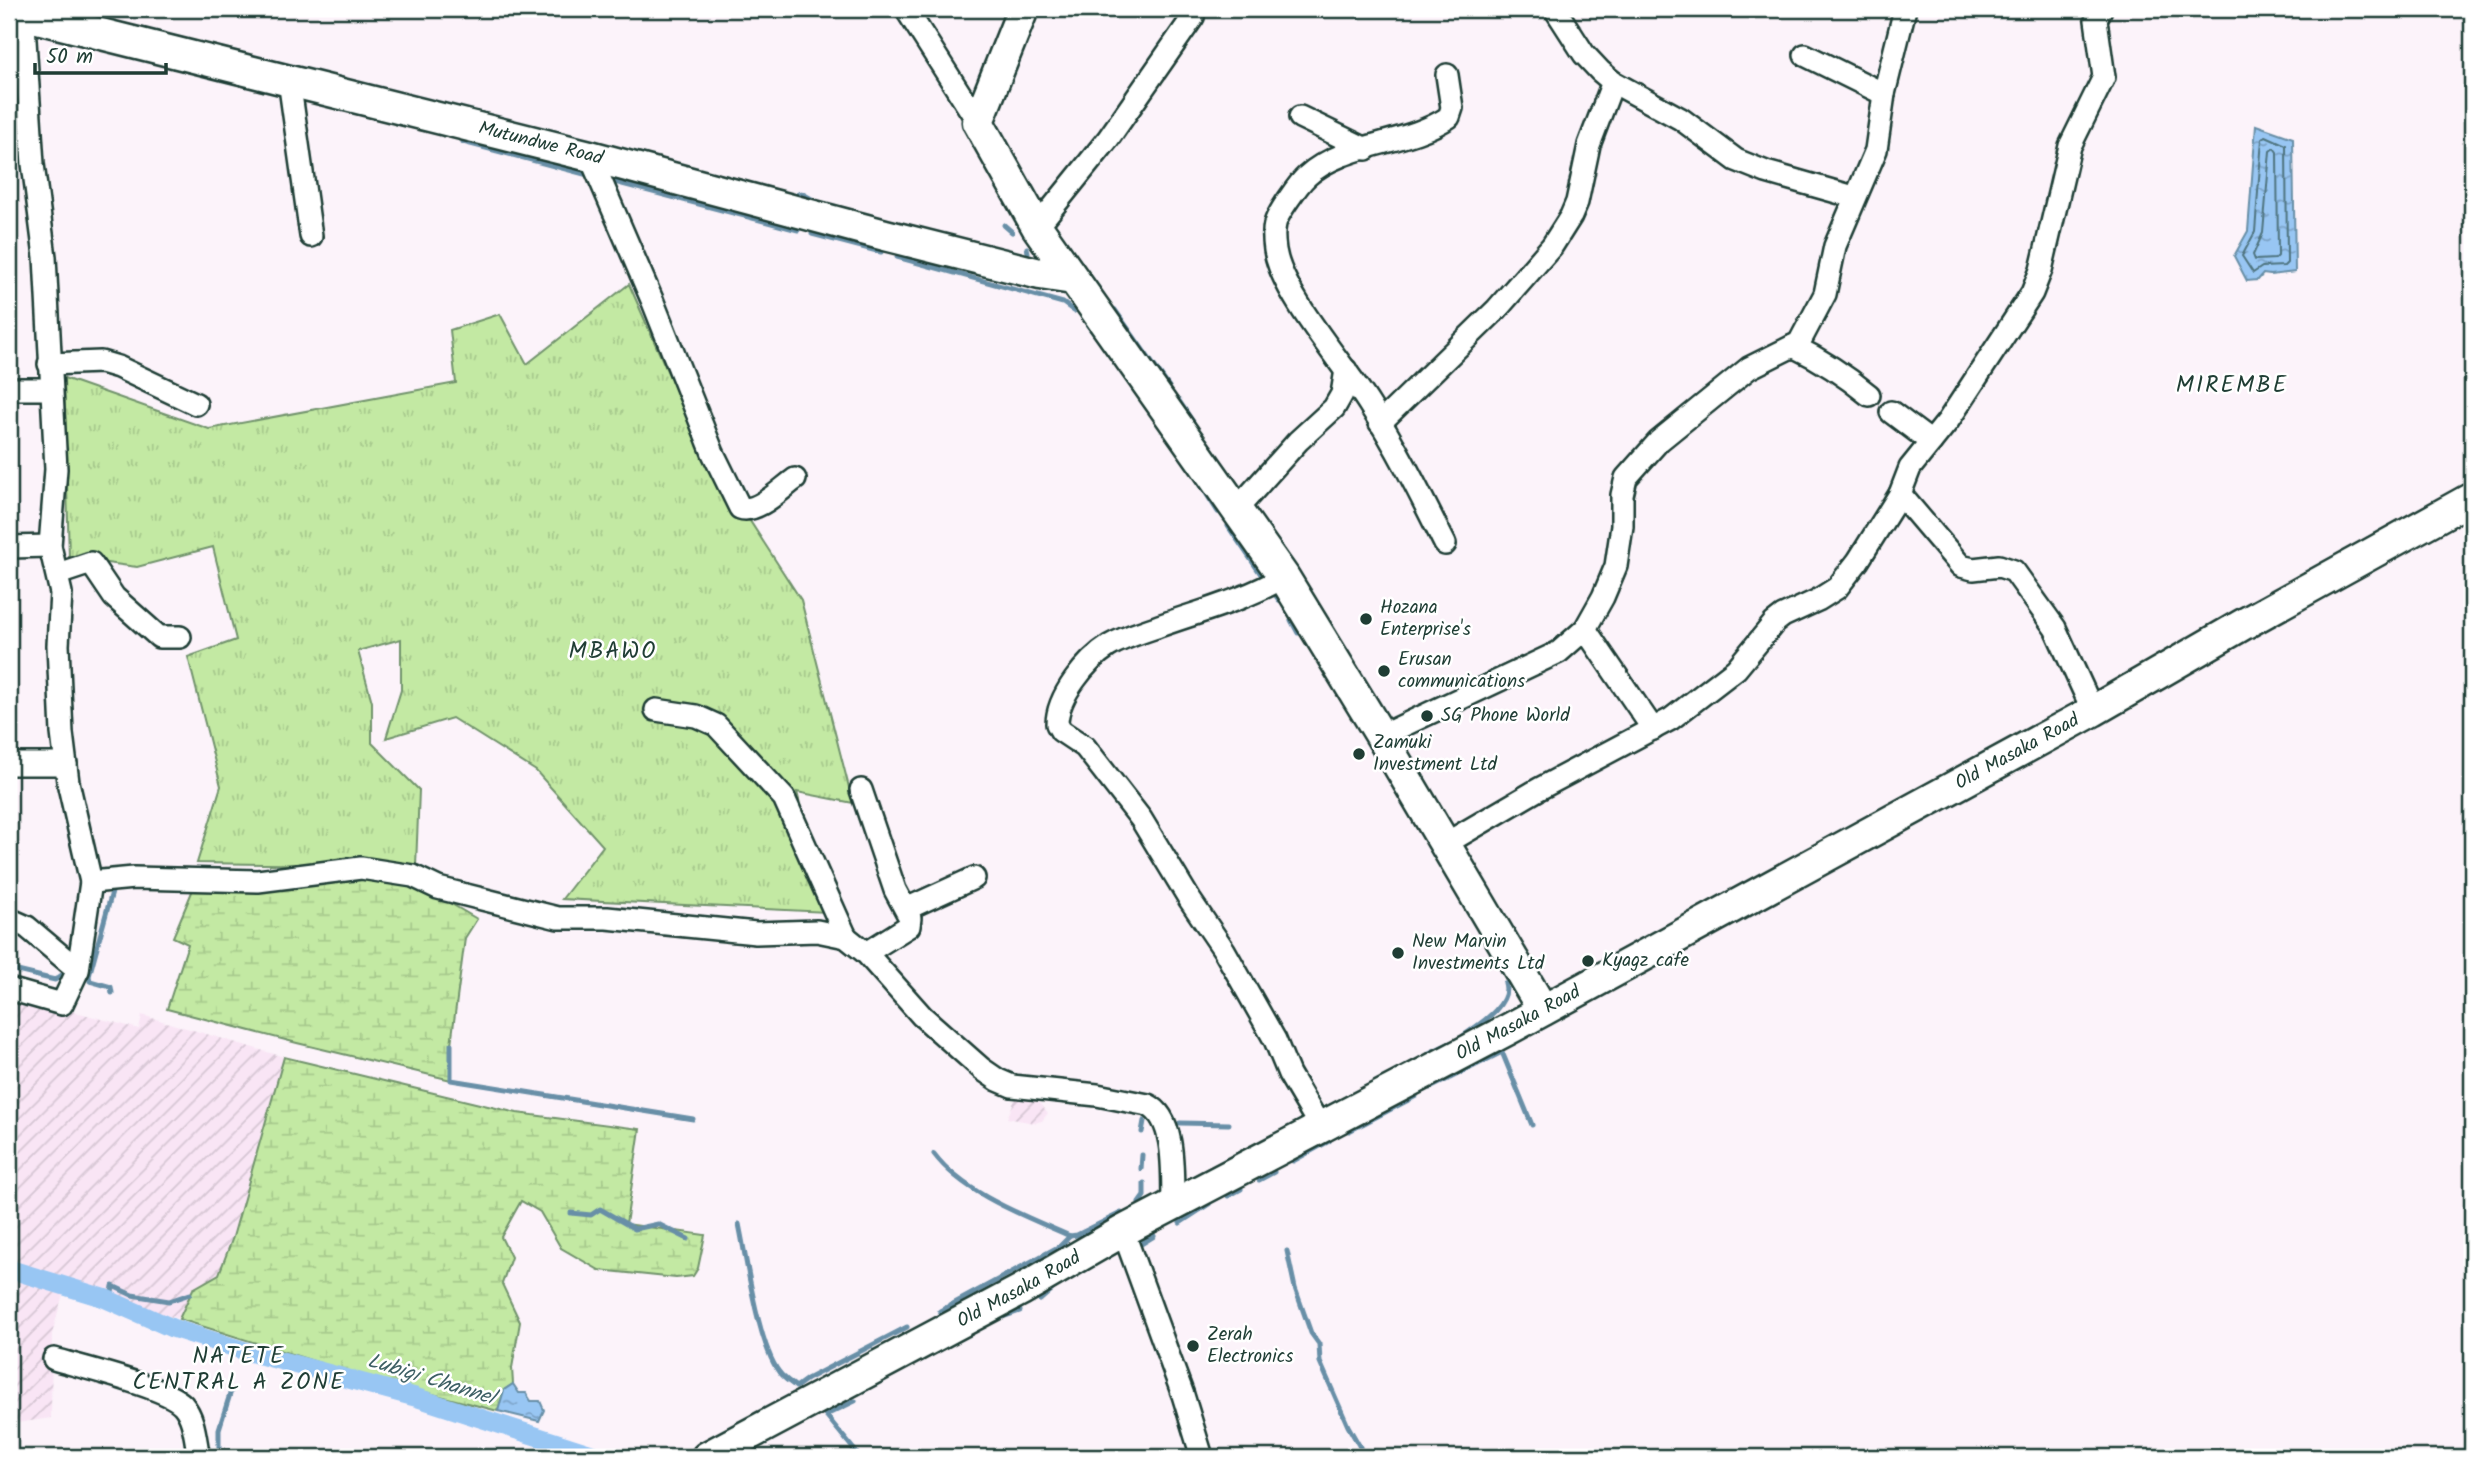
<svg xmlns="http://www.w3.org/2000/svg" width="2481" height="1466" font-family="Kalam,sans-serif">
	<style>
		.industrial { fill: url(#industrial-furrows) }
		.grass { fill: url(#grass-tufts); stroke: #71936c; stroke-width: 2 }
		.wetland { fill: url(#wetland-marsh); stroke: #71936c; stroke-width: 2 }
		.water { fill: url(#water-ripples); stroke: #688fa7; stroke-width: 2 }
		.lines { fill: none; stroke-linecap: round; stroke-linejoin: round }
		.shore { stroke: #4f7480; stroke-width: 2 }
		.stream { stroke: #688fa7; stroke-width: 5 }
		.canal { stroke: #98c6f3; stroke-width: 19 }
		.street-casing { stroke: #1f3d34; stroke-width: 26 }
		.secondary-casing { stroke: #1f3d34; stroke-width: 35 }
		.street { stroke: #fff; stroke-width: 21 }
		.secondary { stroke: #fff; stroke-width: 30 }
		.poi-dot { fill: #1f3d34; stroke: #fff; stroke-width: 2.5 }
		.labels { text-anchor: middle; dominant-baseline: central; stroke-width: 5; stroke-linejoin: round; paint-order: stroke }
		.street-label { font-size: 19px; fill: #1f3d34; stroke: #fff }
		.poi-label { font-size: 19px; fill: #1f3d34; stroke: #fff; text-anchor: start }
		.water-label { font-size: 21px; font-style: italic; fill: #3d5f64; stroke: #fff }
		.quarter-label { font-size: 23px; letter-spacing: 2px; fill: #1f3d34; stroke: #fff }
	</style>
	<defs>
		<pattern id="industrial-furrows" width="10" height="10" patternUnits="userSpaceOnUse" patternTransform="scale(1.75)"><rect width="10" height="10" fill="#f9e5f5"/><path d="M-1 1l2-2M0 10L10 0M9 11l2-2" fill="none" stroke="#d5c5d3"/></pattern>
		<pattern id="grass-tufts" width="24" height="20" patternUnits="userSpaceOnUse" patternTransform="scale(1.75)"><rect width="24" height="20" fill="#c3e9a3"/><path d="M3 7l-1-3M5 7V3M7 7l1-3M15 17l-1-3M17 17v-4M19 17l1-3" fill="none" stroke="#a7c98d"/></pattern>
		<pattern id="wetland-marsh" width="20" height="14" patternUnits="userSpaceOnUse" patternTransform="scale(1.75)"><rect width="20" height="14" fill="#c3e9a3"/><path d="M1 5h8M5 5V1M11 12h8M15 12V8" fill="none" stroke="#a7c98d"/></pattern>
		<pattern id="water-ripples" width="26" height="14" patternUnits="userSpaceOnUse" patternTransform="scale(1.75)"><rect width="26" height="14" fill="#98c6f3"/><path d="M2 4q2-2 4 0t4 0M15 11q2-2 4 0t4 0" fill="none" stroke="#7ba2c6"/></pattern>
	</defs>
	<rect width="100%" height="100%" fill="#fcf3fa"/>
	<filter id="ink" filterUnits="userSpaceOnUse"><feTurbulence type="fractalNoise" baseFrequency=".0143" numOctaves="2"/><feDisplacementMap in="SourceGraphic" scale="14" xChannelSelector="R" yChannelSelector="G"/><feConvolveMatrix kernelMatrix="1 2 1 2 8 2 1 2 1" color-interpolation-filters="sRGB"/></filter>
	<g filter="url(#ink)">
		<!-- industrial -->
		<g class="industrial">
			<path d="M9 994 139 1029 142 1015 284 1057 233 1237 219 1274 193 1289 179 1319 137 1307 101 1291 9 1264Z"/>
			<path d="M1017 1095 1040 1103 1048 1113 1042 1121 1034 1123 1007 1118Z"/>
			<path d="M9 1274 64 1290 52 1334 51 1418 9 1424Z"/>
		</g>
		<!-- grass -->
		<path class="grass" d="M629 284 697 439 801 600 853 803 797 792 827 912 562 899 603 846 536 771 452 718 386 738 401 690V639L358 651 372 702V743L419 790 416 866 197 863 221 786 188 657 236 640 213 547 137 567 69 558 64 378 209 429 456 383 450 330 500 314 527 364Z"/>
		<!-- wetland -->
		<g class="wetland">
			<path d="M328 877 412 881 477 919 465 938 451 1044V1080L297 1043 167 1009 188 944 173 937 194 887Z"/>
			<path d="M284 1057 517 1113 640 1129 626 1224 705 1235 698 1268 693 1276 676 1278 599 1270 561 1248 540 1212 521 1201 501 1237 511 1257 502 1284 520 1322 512 1368 513 1384 504 1390 498 1411 352 1373 179 1319 193 1289 219 1274 233 1237Z"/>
		</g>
		<!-- water -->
		<g class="water">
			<path d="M2256 125 2293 138 2295 272 2270 275 2263 274 2258 280 2247 281 2234 256 2248 231Z"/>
			<path d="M513 1384 519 1393H526L531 1401H540L544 1410 539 1421 498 1411 504 1390Z"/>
		</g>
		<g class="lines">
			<!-- shore -->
			<g class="shore">
				<path d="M2266 136 2286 145 2287 263 2284 266 2262 267 2253 273 2242 256 2255 232 2262 139Z"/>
				<path d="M2274 148 2277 152 2278 256 2275 259 2255 260 2253 255 2263 233 2270 151Z"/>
			</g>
			<!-- stream -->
			<g class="stream">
				<path d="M463 142 592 176"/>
				<path d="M607 180 798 230"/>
				<path d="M791 197 801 193 817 202"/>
				<path d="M1004 225 1012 232"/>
				<path d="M812 234 881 252"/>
				<path d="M1027 248 1028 252"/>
				<path d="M897 257 1063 303 1074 311"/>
				<path d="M1115 310 1169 387"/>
				<path d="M1087 324 1102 344"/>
				<path d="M1179 401 1193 422"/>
				<path d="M1193 473 1218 512"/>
				<path d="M1228 526 1265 580"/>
				<path d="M1273 592 1279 600"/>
				<path d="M1291 620 1298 633"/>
				<path d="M9 969 55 980 66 972"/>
				<path d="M112 993 111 987 90 981 89 976 112 892"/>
				<path d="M1463 1036C1478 1025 1512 1005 1505 983"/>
				<path d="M451 1044V1080L693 1119"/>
				<path d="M1429 1053 1450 1043"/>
				<path d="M1430 1088 1502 1052 1532 1125"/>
				<path d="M1180 1123 1229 1124"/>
				<path d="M1349 1131 1416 1096"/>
				<path d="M1142 1132 1144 1121"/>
				<path d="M934 1154C964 1194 1025 1216 1070 1236L1077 1235 1121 1213"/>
				<path d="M1293 1161 1329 1141"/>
				<path d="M1141 1169 1142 1155"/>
				<path d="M1259 1180 1274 1172"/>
				<path d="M1228 1196 1241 1189"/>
				<path d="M1139 1203 1144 1196V1183"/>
				<path d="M571 1213 591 1215 600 1209 635 1229 658 1224 688 1239"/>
				<path d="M1180 1223 1209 1204"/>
				<path d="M739 1224C747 1262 758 1344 779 1372 783 1378 790 1382 796 1387L807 1379 907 1327"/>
				<path d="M1141 1244 1154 1236"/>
				<path d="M1287 1251 1295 1288 1311 1333 1319 1344 1320 1362 1348 1426 1360 1447 1362 1457"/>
				<path d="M1040 1300 1056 1286"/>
				<path d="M111 1301 113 1286 132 1295 169 1301 190 1294"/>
				<path d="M940 1311 1060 1246 1070 1236"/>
				<path d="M994 1320 1020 1311"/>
				<path d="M821 1409 860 1457"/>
				<path d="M826 1415 855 1401"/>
				<path d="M219 1447V1429L231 1391"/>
				<path d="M571 1448 575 1457"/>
			</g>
			<!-- canal -->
			<path class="canal" d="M9 1269 104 1298 172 1328 245 1351 415 1397 601 1457"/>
			<defs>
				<g id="street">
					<path d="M906 9 978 122"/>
					<path d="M1555 9 1584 54 1600 71 1613 82 1681 119 1736 160 1766 172 1854 197"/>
					<path d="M1805 55 1884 94"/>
					<path d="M289 80 311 236"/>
					<path d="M1300 117 1366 149"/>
					<path d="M590 156 653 302 713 453 740 508C757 514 781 489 795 479"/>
					<path d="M1037 227 1108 139 1193 17 1188 9"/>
					<path d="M1793 346C1822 360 1845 375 1869 395"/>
					<path d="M49 364 101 362 118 367 196 404"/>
					<path d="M9 389H50"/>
					<path d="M1891 412 1931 442"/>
					<path d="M1380 423 1497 309 1552 246 1571 216 1577 202 1589 145 1613 82"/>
					<path d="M1900 494 1961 566 1973 569 1999 566 2014 571 2055 628 2093 711"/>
					<path d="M1237 509 1298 441 1334 408 1342 394 1346 370"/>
					<path d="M1445 544C1421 496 1398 449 1369 404 1344 364 1282 295 1275 250 1274 243 1273 232 1275 224 1277 214 1299 183 1307 176 1343 143 1407 145 1449 117L1452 108 1447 75"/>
					<path d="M9 547 50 546"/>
					<path d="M58 574 91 563 114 597 159 637H180"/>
					<path d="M1284 577C1245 600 1201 611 1159 626 1143 632 1124 637 1109 646 1087 660 1057 696 1057 724L1061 731 1085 747 1141 819 1190 900 1224 950 1275 1040 1289 1074 1321 1128"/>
					<path d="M1585 629 1653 729"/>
					<path d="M656 710 696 716 716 725 784 798 846 937"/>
					<path d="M1381 736 1559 652 1585 629 1603 597 1616 566 1622 526V495L1626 478 1659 441 1749 368 1799 343 1825 294 1835 246 1876 150 1884 94 1905 9"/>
					<path d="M9 764H66"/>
					<path d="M861 790 895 890 910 918 909 926 866 953"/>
					<path d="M1445 844 1539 789 1671 719 1736 669 1774 623 1783 616 1818 600 1837 588 1858 561 1900 494 1910 468 1948 421 2032 293 2041 270 2070 146 2104 77 2096 20 2101 9"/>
					<path d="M91 882 134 878 258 881 361 868 413 876 438 888 558 918H607L756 933 817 931 846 937 866 953 922 1016 982 1069 998 1080 1012 1086 1097 1095 1148 1105C1177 1119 1172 1177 1173 1205"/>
					<path d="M906 909 974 878"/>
					<path d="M9 919 27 927 78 970"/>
					<path d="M9 989 62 1004 78 970 91 882 68 782 62 733 58 645 61 593 50 546 56 469 45 257 33 164 23 9"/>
					<path d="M1123 1231 1183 1395 1202 1457"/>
					<path d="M54 1359C81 1367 166 1387 183 1405 195 1419 195 1440 199 1457"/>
				</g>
				<g id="secondary">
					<path d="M1023 9 978 122 1037 227 1284 577 1381 736 1543 1010"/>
					<path id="s1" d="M9 11 590 156 885 235 1040 274 1073 279"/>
					<path id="s2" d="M707 1457 1021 1290 1123 1231 1507 1030 2093 711 2242 625 2472 498"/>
				</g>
			</defs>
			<!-- street casing -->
			<use href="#street" class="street-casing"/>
			<!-- secondary casing -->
			<use href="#secondary" class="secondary-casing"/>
			<!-- street -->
			<use href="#street" class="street"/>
			<!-- secondary -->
			<use href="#secondary" class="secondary"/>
		</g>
	</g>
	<!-- markers -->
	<g class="poi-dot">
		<circle cx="1366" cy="619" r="7"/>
		<circle cx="1384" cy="671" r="7"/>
		<circle cx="1427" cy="716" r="7"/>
		<circle cx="1359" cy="754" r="7"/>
		<circle cx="1398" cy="953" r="7"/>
		<circle cx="1588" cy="961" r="7"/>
		<circle cx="1193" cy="1346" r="7"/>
	</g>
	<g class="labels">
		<!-- street labels -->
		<g class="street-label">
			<text stroke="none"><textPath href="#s1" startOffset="548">Mutundwe Road</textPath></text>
			<text stroke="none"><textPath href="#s2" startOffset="1488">Old Masaka Road</textPath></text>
			<text stroke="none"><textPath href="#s2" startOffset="920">Old Masaka Road</textPath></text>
			<text stroke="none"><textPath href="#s2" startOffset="354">Old Masaka Road</textPath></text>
		</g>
		<!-- poi labels -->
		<g class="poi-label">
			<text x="1380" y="608">Hozana<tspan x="1380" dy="22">Enterprise's</tspan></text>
			<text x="1398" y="660">Erusan<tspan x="1398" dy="22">communications</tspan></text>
			<text x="1441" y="716">SG Phone World</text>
			<text x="1373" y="743">Zamuki<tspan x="1373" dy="22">Investment Ltd</tspan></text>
			<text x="1412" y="942">New Marvin<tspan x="1412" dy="22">Investments Ltd</tspan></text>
			<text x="1602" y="961">Kyagz cafe</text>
			<text x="1207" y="1335">Zerah<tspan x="1207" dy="22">Electronics</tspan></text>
		</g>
		<!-- water labels -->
		<g class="water-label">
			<text transform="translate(431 1380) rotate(17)">Lubigi Channel</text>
		</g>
		<!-- quarter labels -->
		<g class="quarter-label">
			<text x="2232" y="386">MIREMBE</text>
			<text x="613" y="652">MBAWO</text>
			<text x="239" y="1357">NATETE<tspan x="239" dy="26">CENTRAL A ZONE</tspan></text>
		</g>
	</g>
	<!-- margin -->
	<rect width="2481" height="1466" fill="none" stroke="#fff" stroke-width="35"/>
	<rect x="18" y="18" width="2446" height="1431" fill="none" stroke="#1f3d34" stroke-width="2.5" filter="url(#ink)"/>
	<!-- scale -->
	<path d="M35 63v10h131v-10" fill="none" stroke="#1f3d34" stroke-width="3.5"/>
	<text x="46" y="63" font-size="21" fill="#1f3d34" stroke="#ffffff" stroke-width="5" paint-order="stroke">50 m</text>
</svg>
